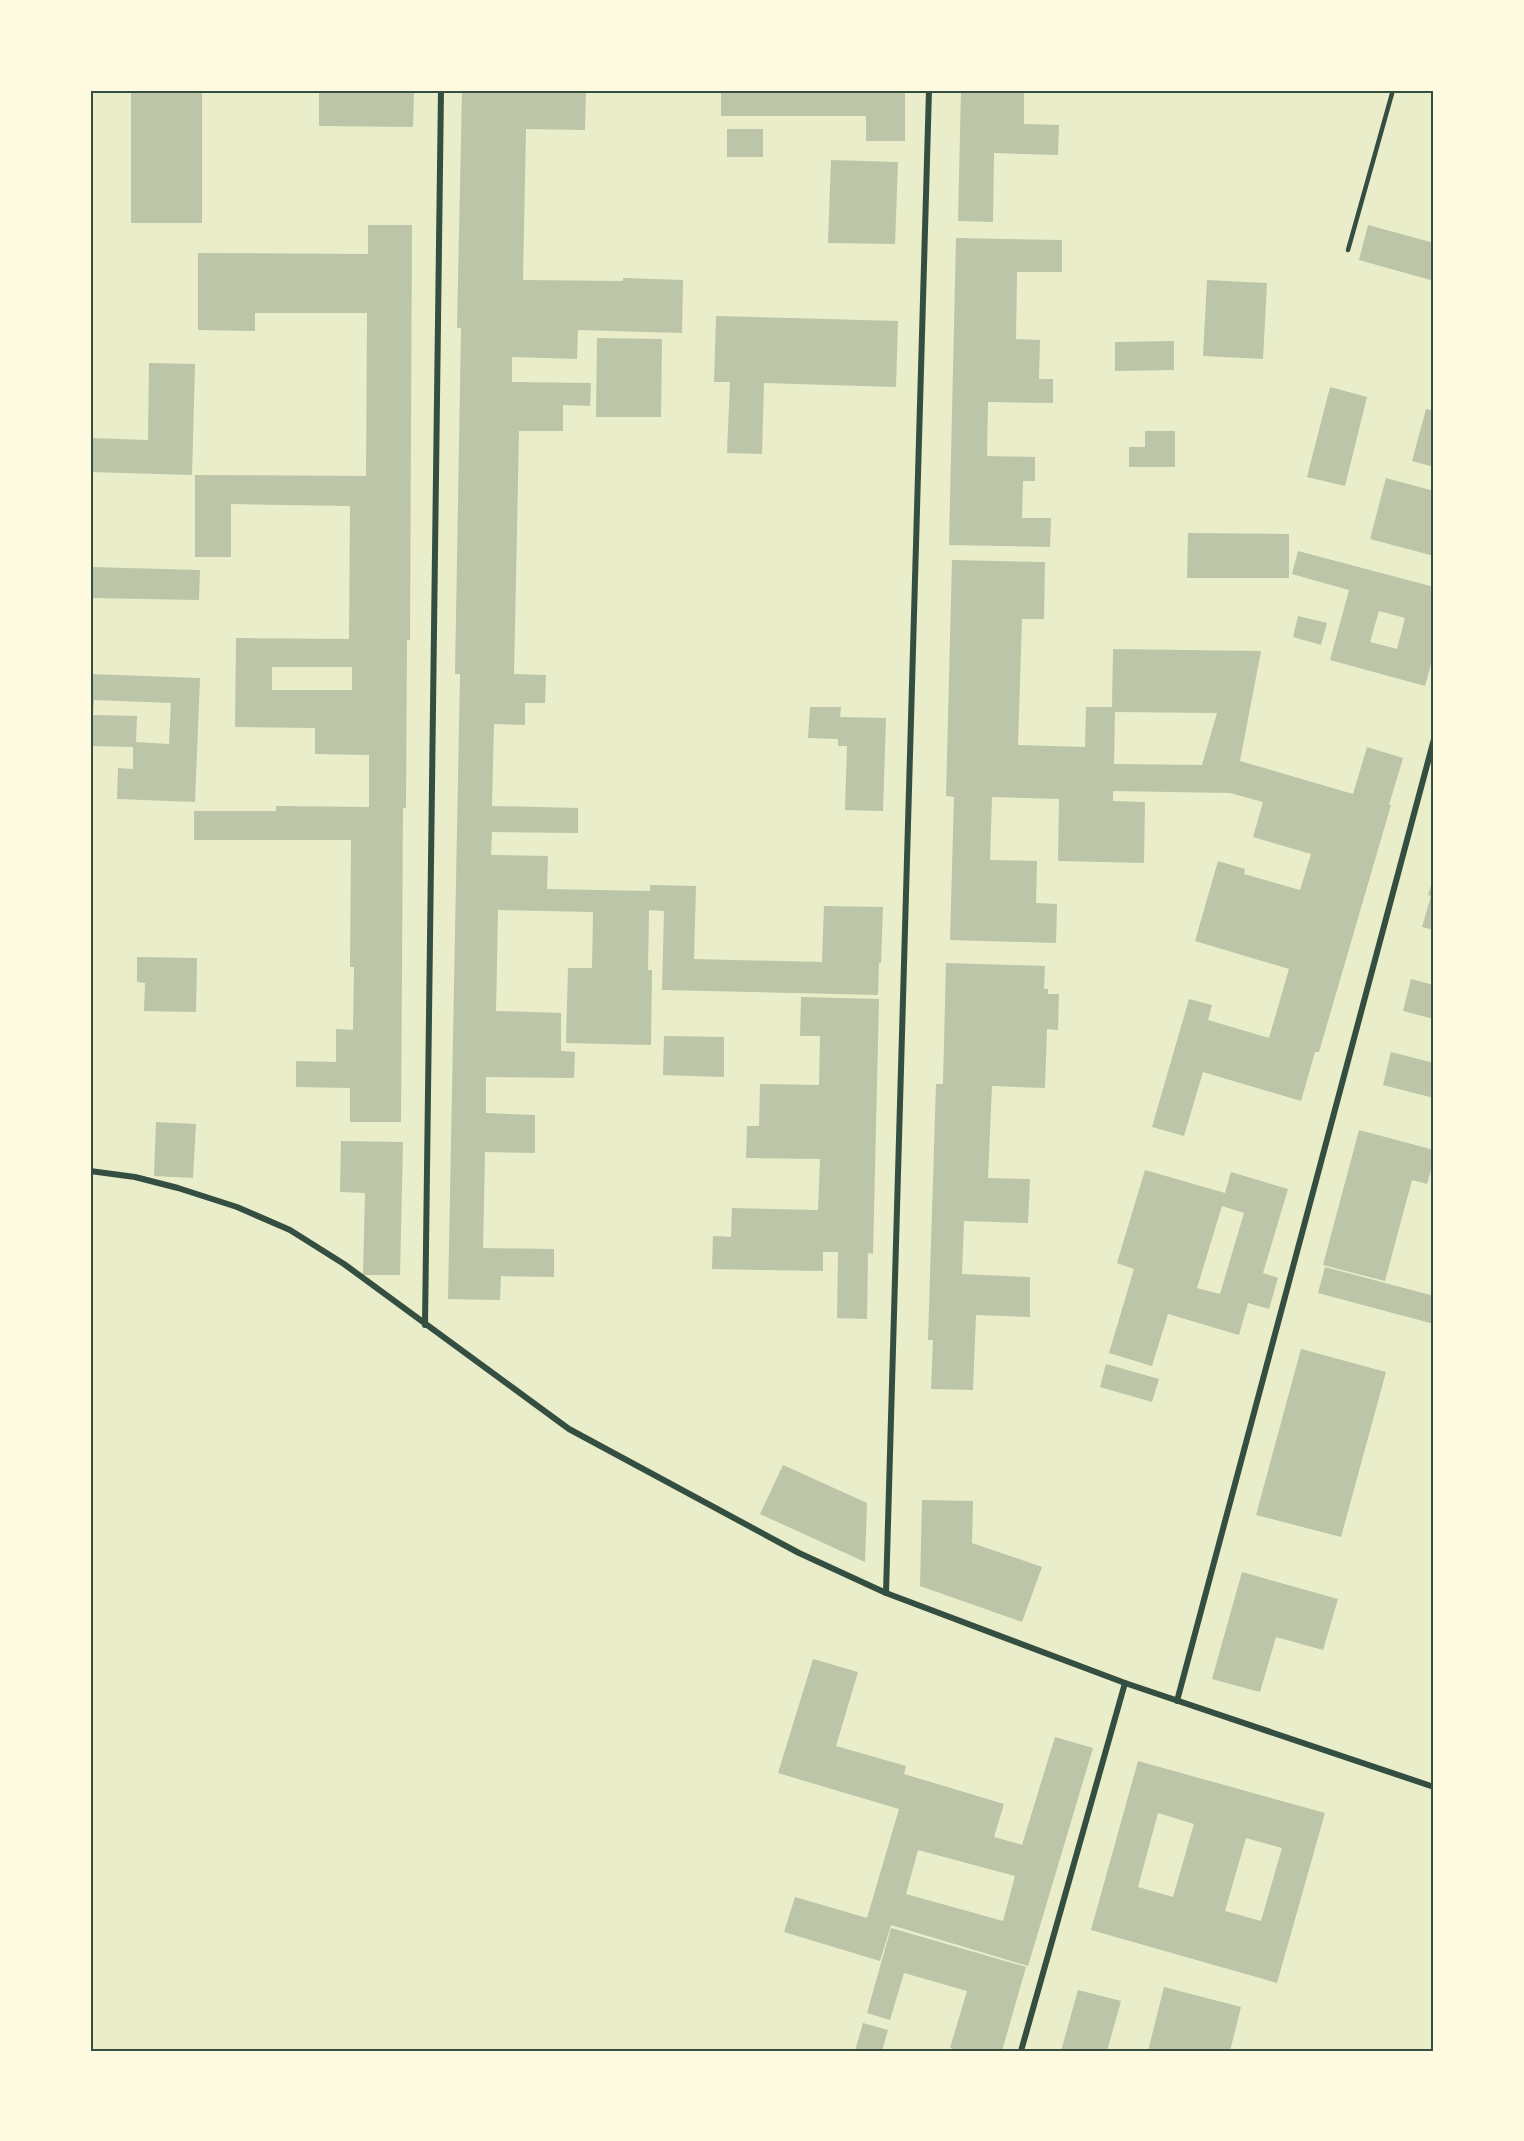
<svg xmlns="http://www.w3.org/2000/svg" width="1524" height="2141" font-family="Georgia,serif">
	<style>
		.building { fill: #bcc5a7; fill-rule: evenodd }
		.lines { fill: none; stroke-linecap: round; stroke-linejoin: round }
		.service { stroke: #344e41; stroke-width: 4.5 }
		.minor { stroke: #344e41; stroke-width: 6 }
		.neatline { fill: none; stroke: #344e41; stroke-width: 2 }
	</style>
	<rect width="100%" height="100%" fill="#e9edc9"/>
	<!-- building -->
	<g class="building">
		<rect x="131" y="90" width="71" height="133"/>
		<path d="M319 90H414L413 127 319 126Z"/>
		<path d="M462 90H586L585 130 526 129 523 280 623 281V278L683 280 682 333 578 330 577 359 512 357V382L591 383 590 406 563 405V431H519L514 674 546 675 545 703H525V725L494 724 492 806 578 808V833L492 832 491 855 548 856 547 889 650 891V885L696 886 694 959 822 962 824 906 883 907 881 963H879L878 995 662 990 664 911 649 910 648 970H652L651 1045 566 1043 568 968H592L593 912 498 910 496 1011 561 1013V1051L575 1052 574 1078 486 1077V1113L535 1115V1153L485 1152 483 1248 554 1249V1277L501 1276 500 1300 448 1299 460 674H455L461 328H457Z"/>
		<path d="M721 90H905V141H866V116H721Z"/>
		<path d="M961 90H1024V124L1059 125 1058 155 994 153 993 222 958 221Z"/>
		<rect x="727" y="129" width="36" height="28"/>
		<path d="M831 160 898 162 895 244 828 243Z"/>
		<path d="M368 225H412L410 640H407L406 808H403L401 1122H350V1088L296 1087V1061L336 1062V1029L353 1030 354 967H350L351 840H194V811H276V806L369 807V755L315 754V728L235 727 236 638 349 639 350 506 231 504V557H195V475L366 476 367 313H255V331L198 330V253L368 254ZM272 667H352V690H272Z"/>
		<path d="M1368 225 1434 243V281L1359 260Z"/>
		<path d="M956 238 1062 240V272H1017L1016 339 1040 340 1039 379H1053V403L988 402 987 456 1035 457V481H1023L1022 518H1051L1050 547 949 545Z"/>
		<path d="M1207 280 1267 283 1263 359 1203 356Z"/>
		<path d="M716 316 898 321 896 387 764 383 762 454 727 453 730 382H714Z"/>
		<path d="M597 338 662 339 661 417H596Z"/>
		<path d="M1174 341V370L1115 371V342Z"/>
		<path d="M149 363 195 364 192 475 90 472V438L148 440Z"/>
		<path d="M1330 387 1367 397 1345 486 1307 477Z"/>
		<path d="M1426 409 1434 411V467L1412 461Z"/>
		<path d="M1145 431H1175V467H1129V447H1145Z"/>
		<path d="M1386 478 1434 491V556L1370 539Z"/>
		<path d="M1188 533 1289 534V578H1187Z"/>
		<path d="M1298 551 1434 587V653L1425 686 1330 660 1349 590 1292 574ZM1379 611 1405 618 1397 649 1370 642Z"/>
		<path d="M952 560 1045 562 1044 619H1022L1018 745 1085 747 1086 707H1112L1113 649 1261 651 1240 761 1353 794 1367 747 1403 758 1389 805H1391L1319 1052H1315L1301 1101 1203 1072 1184 1136 1152 1127 1189 999 1212 1005 1208 1020 1269 1038 1289 969 1195 941 1218 861 1245 869 1244 874 1300 890 1311 854 1253 837 1263 802 1230 793 1113 791V801L1145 802 1144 863 1058 861 1059 799 992 797 990 860 1037 861 1036 903 1057 904 1056 943 950 940 954 797 946 796ZM1115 712 1217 713 1202 765 1114 764Z"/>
		<path d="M90 567 200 570 199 600 90 598Z"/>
		<path d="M1298 616 1327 623 1321 645 1293 637Z"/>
		<path d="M90 674 200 678 195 802 117 799 118 768 133 769V747L90 746ZM94 700 171 703 169 744 136 742 137 716 93 715Z"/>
		<path d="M810 707H841L840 717 886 718 883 811 845 810 847 746H838V739L808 738Z"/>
		<path d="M1434 875V930L1422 927 1431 896 1428 895Z"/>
		<path d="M137 957 197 958 196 1012 144 1011 145 983 137 982Z"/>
		<path d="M946 963 1045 966 1044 989H1048V994H1059L1058 1030 1047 1029 1045 1088 992 1086 988 1178 1030 1179 1028 1223 964 1221 962 1274 1030 1277V1317L976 1315 973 1390 931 1389 933 1340H928L936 1084H943Z"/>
		<path d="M1411 979 1434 985V1019L1403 1011Z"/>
		<path d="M801 997 879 999 873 1254 868 1253 867 1319 837 1318 838 1252H823V1271L712 1269 713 1236 731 1237 732 1208 818 1210 820 1159 746 1158 747 1126H759L760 1084 819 1085 820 1036H800Z"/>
		<path d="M664 1036 724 1037V1077L663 1075Z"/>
		<path d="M1391 1052 1434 1063V1098L1383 1085Z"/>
		<path d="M156 1122 196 1124 193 1178 154 1176Z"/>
		<path d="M1359 1130 1434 1150V1159L1427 1184 1412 1180 1385 1281 1323 1265Z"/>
		<path d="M341 1141 403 1142 400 1275H363L365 1193 340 1192Z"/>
		<path d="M1145 1170 1225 1193 1231 1172 1288 1189 1263 1273 1278 1278 1269 1309 1248 1303 1239 1335 1168 1314 1152 1366 1109 1353 1134 1269 1117 1263ZM1222 1206 1244 1213 1220 1294 1197 1288Z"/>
		<path d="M1325 1267 1434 1296V1324L1318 1293Z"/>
		<path d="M1301 1349 1386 1372 1341 1537 1256 1515Z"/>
		<path d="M1106 1364 1159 1379 1152 1402 1100 1387Z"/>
		<path d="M783 1465 867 1503 865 1562 760 1514Z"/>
		<path d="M922 1500 973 1501 972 1543 1042 1567 1022 1622 920 1586Z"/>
		<path d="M1242 1572 1338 1599 1323 1650 1276 1637 1260 1692 1212 1679Z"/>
		<path d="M813 1659 858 1672 836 1746 906 1766 904 1774 1004 1804 994 1837 1022 1845 1055 1737 1093 1748 1028 1966 891 1925 880 1961 784 1932 795 1897 867 1918 899 1809 778 1773ZM918 1850 1015 1876 1003 1921 906 1894Z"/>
		<path d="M1138 1761 1325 1813 1277 1983 1091 1930ZM1158 1813 1194 1824 1173 1897 1138 1887ZM1246 1838 1282 1848 1261 1921 1225 1911Z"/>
		<path d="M891 1928 1026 1967 1002 2051H961L950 2048 967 1991 904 1973 890 2020 867 2013Z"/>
		<path d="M1164 1987 1241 2007 1230 2051H1148Z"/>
		<path d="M1078 1990 1121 2001 1107 2051H1061Z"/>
		<path d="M863 2023 888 2030 882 2051H855Z"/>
	</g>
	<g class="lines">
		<!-- service -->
		<path class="service" d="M1348 250 1393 90"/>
		<!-- minor -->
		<g class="minor">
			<path d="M90 1171 135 1177 178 1188 237 1207 290 1230 344 1264 569 1429 799 1553 886 1593 1125 1683 1434 1787"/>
			<path d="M425 1325 441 90"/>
			<path d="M886 1593 929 90"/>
			<path d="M1177 1701 1434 739"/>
			<path d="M1021 2051 1125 1683"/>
		</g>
	</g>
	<!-- border -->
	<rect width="1524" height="2141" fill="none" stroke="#fefae0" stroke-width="183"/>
	<rect x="92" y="92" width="1340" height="1958" class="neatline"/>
</svg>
